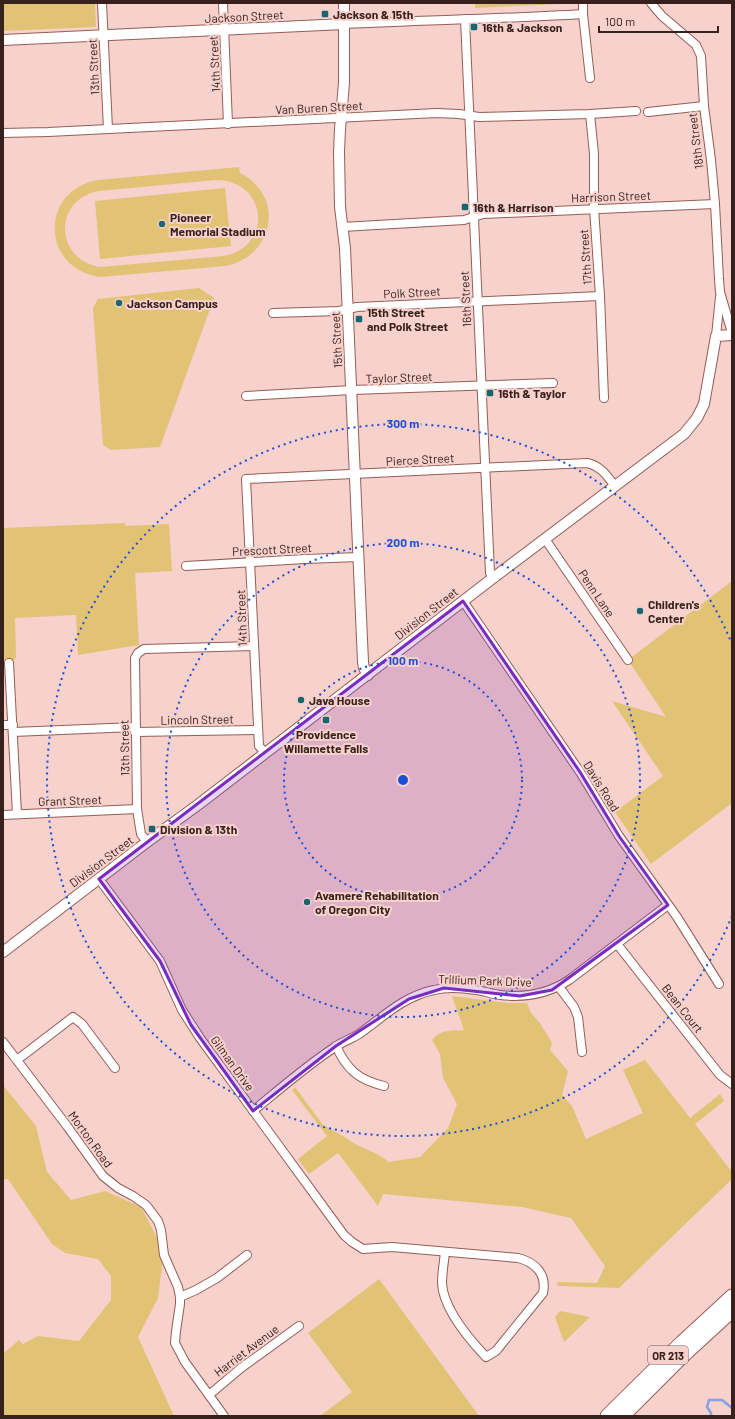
<svg xmlns="http://www.w3.org/2000/svg" width="735" height="1419" font-family="Barlow,sans-serif">
	<style>
		.green { fill: #e2c375; fill-rule: evenodd }
		.lines { fill: none; stroke-linecap: round; stroke-linejoin: round }
		.stream { stroke: #869fe8; stroke-width: 2.5 }
		.minor-casing { stroke: #945e56; stroke-width: 10 }
		.tertiary-casing { stroke: #945e56; stroke-width: 12 }
		.trunk-casing { stroke: #945e56; stroke-width: 15 }
		.minor { stroke: #fff; stroke-width: 8 }
		.tertiary { stroke: #fff; stroke-width: 10 }
		.trunk { stroke: #fff; stroke-width: 13 }
		.marked { fill: #7b2cbf; fill-opacity: 0.2; stroke: #7b2cbf; stroke-width: 3; stroke-linejoin: round }
		.ring { fill: none; stroke: #1d4ed8; stroke-width: 2; stroke-dasharray: 2 4 }
		.poi-dot { fill: #1a6670; stroke: #f7d1cb; stroke-width: 1.5 }
		.labels { text-anchor: middle; dominant-baseline: central; stroke-width: 4; stroke-linejoin: round; paint-order: stroke }
		.shield { fill: #f7d1cb; stroke: #715651; stroke-width: 1 }
		.shield-label { font-size: 11px; font-weight: bold; fill: #38211d }
		.poi-label { font-size: 12px; font-weight: bold; fill: #38211d; stroke: #f7d1cb; text-anchor: start }
		.street-label { font-size: 12px; fill: #38211d; stroke: #f7d1cb }
		.centre { fill: #1d4ed8; stroke: #f7d1cb; stroke-width: 2 }
		.ring-label { font-size: 12px; text-anchor: middle; font-weight: bold; fill: #1d4ed8; stroke: #f7d1cb; stroke-width: 4; stroke-linejoin: round; paint-order: stroke }
	</style>
	<rect width="100%" height="100%" fill="#f7d1cb"/>
	<!-- green -->
	<g class="green">
		<path d="M3 3H95L96 27 3 31Z"/>
		<path d="M475 3H580L475 8Z"/>
		<path d="M239 167 240 173C286 196 274 257 225 266L100 277C41 269 39 190 98 180ZM216 180C267 180 274 246 224 256L100 267C54 259 53 199 99 191Z"/>
		<path d="M225 188 231 246 100 259 95 201Z"/>
		<path d="M199 288 214 298 160 447 111 450 103 445 93 308 98 299Z"/>
		<path d="M125 523 126 526 169 524 172 571 135 573 139 645 78 655 76 615 15 618 16 658 3 670V528Z"/>
		<path d="M732 581V803L651 864 615 812 663 776 612 701 666 717 628 660Z"/>
		<path d="M452 996 508 1003H527L531 1013 540 1023 552 1043 550 1050 568 1071 562 1095 572 1106 586 1139 643 1113 623 1070 645 1060 690 1118 720 1094 724 1101 695 1124 732 1172V1179L619 1288 558 1286 557 1282 597 1283 605 1266 571 1218 522 1207 383 1194 378 1206 338 1153 309 1174 298 1159 327 1136 292 1090 295 1087 323 1125 343 1136 355 1144 379 1155 389 1162 420 1157 448 1128 457 1104 443 1078 440 1054 432 1040C441 1029 451 1031 464 1030Z"/>
		<path d="M3 1085 36 1126 47 1172 71 1200 105 1191 141 1207 164 1251 158 1298 138 1337 174 1416H3V1354L19 1340 23 1344 38 1336 79 1341 111 1300V1276L98 1259 65 1253 52 1244 8 1179H3Z"/>
		<path d="M379 1279 479 1416H320L352 1392 308 1333Z"/>
		<path d="M560 1311 590 1317 564 1342 555 1317Z"/>
	</g>
	<g class="lines">
		<!-- stream -->
		<path class="stream" d="M711 1416V1413L707 1407 709 1400H722L732 1408"/>
		<defs>
			<g id="minor">
				<path d="M102 3 108 129"/>
				<path d="M223 3 228 124"/>
				<path d="M583 3V14L590 78"/>
				<path d="M651 3 662 16 696 45 701 56 704 106 711 160 715 204 719 279 720 292 732 333"/>
				<path d="M465 19 490 573 493 578"/>
				<path d="M344 24C424 20 503 19 583 14"/>
				<path d="M648 112 704 106"/>
				<path d="M590 114 594 154V208L600 296 604 398"/>
				<path d="M3 133 48 132 437 113 459 114 479 117 590 114 636 111"/>
				<path d="M342 227 464 220 483 214 715 204"/>
				<path d="M273 313 339 311 357 307 600 296"/>
				<path d="M716 336 720 297"/>
				<path d="M246 396 352 390 553 383"/>
				<path d="M545 539 628 660"/>
				<path d="M186 566 305 559 359 557"/>
				<path d="M463 601 580 772 619 836 677 917 719 984"/>
				<path d="M9 663 17 814"/>
				<path d="M3 725H13"/>
				<path d="M13 732 135 727"/>
				<path d="M135 732 258 730"/>
				<path d="M265 753 259 746 246 479 587 463C601 466 607 476 615 486"/>
				<path d="M3 815 137 809"/>
				<path d="M147 842 141 834 137 809 135 658 138 653 144 649 254 646"/>
				<path d="M99 879 160 961 182 1010 200 1038 344 1235 352 1242 363 1249 392 1247 518 1258C535 1262 547 1274 543 1293L500 1346 496 1351 486 1357C470 1340 443 1308 442 1283 442 1273 444 1262 445 1252"/>
				<path d="M617 944 720 1075 732 1084"/>
				<path d="M559 987 574 1007 578 1017 582 1052"/>
				<path d="M3 1042 67 1126 103 1176 118 1188 133 1196 146 1205 158 1221 161 1230 164 1255 178 1287 180 1297V1304L176 1331 175 1343 185 1362 224 1416"/>
				<path d="M336 1046C347 1070 359 1080 384 1086"/>
				<path d="M17 1060 73 1017 82 1024 115 1068"/>
				<path d="M253 1111C280 1089 306 1066 335 1047 342 1042 351 1039 359 1034 383 1017 404 996 434 990 447 987 463 988 476 990 484 991 492 994 500 995 525 998 548 994 569 980L668 905"/>
				<path d="M180 1297 196 1290 217 1278 247 1255"/>
				<path d="M209 1395 241 1368 299 1326"/>
			</g>
			<g id="tertiary">
				<path d="M344 3V83L340 129 339 152 340 207 345 248 363 662 364 668 368 675"/>
				<path d="M3 40 344 24"/>
				<path d="M3 952 147 842 199 804 493 578 684 434 697 418 704 404 716 336 732 335"/>
			</g>
			<g id="trunk">
				<path d="M607 1416 682 1342 732 1296"/>
				<path d="M623 1416 683 1356 732 1311"/>
			</g>
		</defs>
		<!-- minor casing -->
		<use href="#minor" class="minor-casing"/>
		<!-- tertiary casing -->
		<use href="#tertiary" class="tertiary-casing"/>
		<!-- trunk casing -->
		<use href="#trunk" class="trunk-casing"/>
		<!-- minor -->
		<use href="#minor" class="minor"/>
		<!-- tertiary -->
		<use href="#tertiary" class="tertiary"/>
		<!-- trunk -->
		<use href="#trunk" class="trunk"/>
	</g>
	<!-- marked area -->
	<path class="marked" d="M463 601 580 772 619 836 668 905 552 990 520 996 444 988 409 999 336 1046 253 1111 191 1025 160 961 99 879Z"/>
	<!-- distance rings -->
	<g class="ring">
		<circle cx="403" cy="780" r="119"/>
		<circle cx="403" cy="780" r="237"/>
		<path d="M732 916A356 356 0 1 1 732 644"/>
	</g>
	<!-- markers -->
	<g class="poi-dot">
		<rect x="321" y="10" width="8" height="8" rx="2"/>
		<rect x="470" y="23" width="8" height="8" rx="2"/>
		<rect x="461" y="203" width="8" height="8" rx="2"/>
		<circle cx="162" cy="224" r="4"/>
		<circle cx="119" cy="303" r="4"/>
		<rect x="355" y="315" width="8" height="8" rx="2"/>
		<rect x="486" y="389" width="8" height="8" rx="2"/>
		<circle cx="640" cy="611" r="4"/>
		<circle cx="301" cy="700" r="4"/>
		<rect x="322" y="716" width="8" height="8" rx="2"/>
		<rect x="148" y="825" width="8" height="8" rx="2"/>
		<circle cx="307" cy="902" r="4"/>
	</g>
	<g class="labels">
		<!-- shield labels -->
		<rect class="shield" x="648" y="1346" width="40" height="18" rx="3"/>
		<g class="shield-label">
			<text x="668" y="1355">OR 213</text>
		</g>
		<!-- poi labels -->
		<g class="poi-label">
			<text x="333" y="14">Jackson &amp; 15th</text>
			<text x="482" y="27">16th &amp; Jackson</text>
			<text x="473" y="207">16th &amp; Harrison</text>
			<text x="170" y="217">Pioneer<tspan x="170" dy="14">Memorial Stadium</tspan></text>
			<text x="127" y="303">Jackson Campus</text>
			<text x="367" y="312">15th Street<tspan x="367" dy="14">and Polk Street</tspan></text>
			<text x="498" y="393">16th &amp; Taylor</text>
			<text x="648" y="604">Children's<tspan x="648" dy="14">Center</tspan></text>
			<text x="309" y="700">Java House</text>
			<text x="326" y="734" text-anchor="middle">Providence<tspan x="326" dy="14">Willamette Falls</tspan></text>
			<text x="160" y="829">Division &amp; 13th</text>
			<text x="315" y="895">Avamere Rehabilitation<tspan x="315" dy="14">of Oregon City</tspan></text>
		</g>
		<!-- street labels -->
		<g class="street-label">
			<text transform="translate(244 16) rotate(-3)">Jackson Street</text>
			<text transform="translate(214 64) rotate(-93)">14th Street</text>
			<text transform="translate(93 67) rotate(-93)">13th Street</text>
			<text transform="translate(319 107) rotate(-3)">Van Buren Street</text>
			<text transform="translate(695 141) rotate(-97)">18th Street</text>
			<text transform="translate(611 196) rotate(-2)">Harrison Street</text>
			<text transform="translate(585 257) rotate(-94)">17th Street</text>
			<text transform="translate(412 292) rotate(-3)">Polk Street</text>
			<text transform="translate(465 299) rotate(-93)">16th Street</text>
			<text transform="translate(336 340) rotate(-93)">15th Street</text>
			<text transform="translate(399 377) rotate(-2)">Taylor Street</text>
			<text transform="translate(420 459) rotate(-3)">Pierce Street</text>
			<text transform="translate(272 549) rotate(-3)">Prescott Street</text>
			<text transform="translate(597 593) rotate(56)">Penn Lane</text>
			<text transform="translate(426 613) rotate(-38)">Division Street</text>
			<text transform="translate(241 618) rotate(-92)">14th Street</text>
			<text transform="translate(197 719) rotate(-1)">Lincoln Street</text>
			<text transform="translate(124 748) rotate(-91)">13th Street</text>
			<text transform="translate(602 786) rotate(58)">Davis Road</text>
			<text transform="translate(70 800) rotate(-2)">Grant Street</text>
			<text transform="translate(101 861) rotate(-37)">Division Street</text>
			<text transform="translate(485 980) rotate(2)">Trillium Park Drive</text>
			<text transform="translate(683 1008) rotate(52)">Bean Court</text>
			<text transform="translate(233 1063) rotate(54)">Gilman Drive</text>
			<text transform="translate(91 1139) rotate(54)">Morton Road</text>
			<text transform="translate(246 1350) rotate(-37)">Harriet Avenue</text>
		</g>
	</g>
	<circle cx="403" cy="780" r="6" class="centre"/>
	<g class="ring-label">
		<text x="403" y="428">300 m</text>
		<text x="403" y="547">200 m</text>
		<text x="403" y="665">100 m</text>
	</g>
	<!-- border -->
	<rect width="735" height="1419" fill="none" stroke="#38211d" stroke-width="8"/>
	<!-- scale -->
	<path d="M599 26v6h119v-6" fill="none" stroke="#38211d" stroke-width="2"/>
	<text x="605" y="26" font-size="12" fill="#38211d" stroke="#f7d1cb" stroke-width="3" paint-order="stroke">100 m</text>
</svg>
